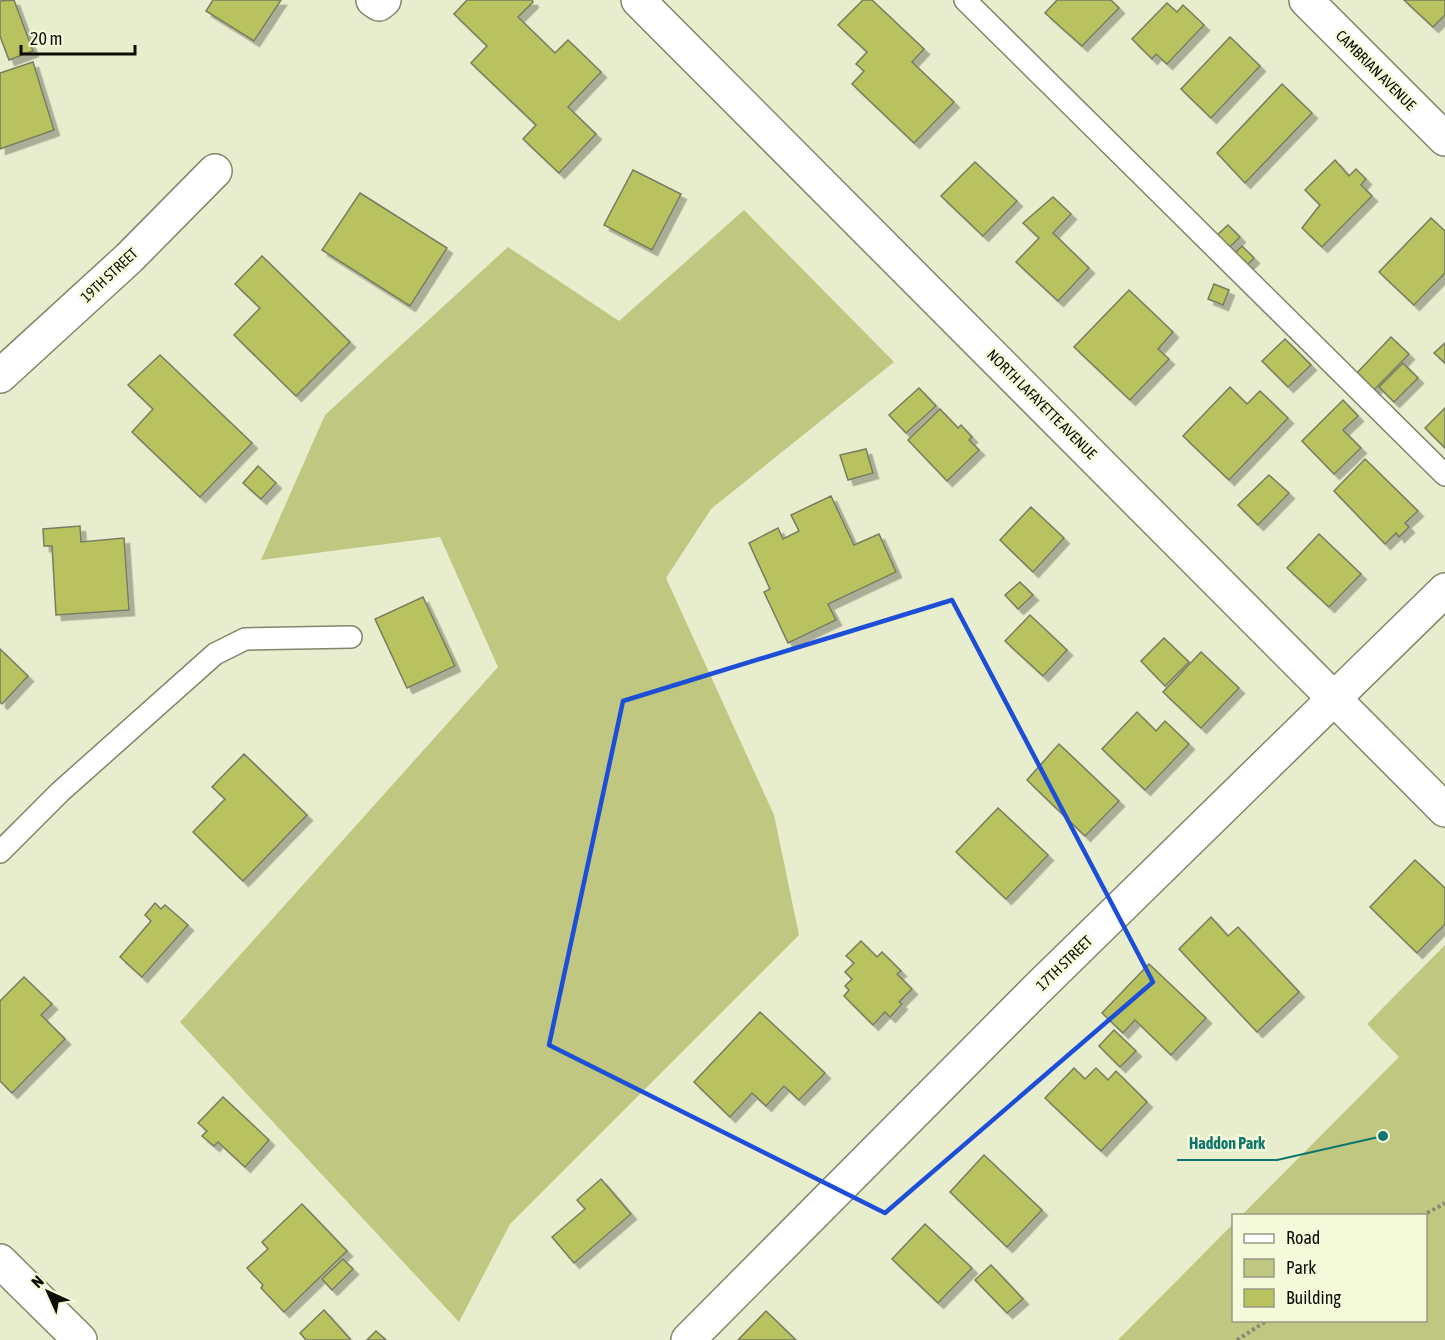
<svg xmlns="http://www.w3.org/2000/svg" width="1445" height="1340" font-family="'Asap Condensed',sans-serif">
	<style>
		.green { fill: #bfc781 }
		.building { fill: #b8c35f; stroke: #787c5f; stroke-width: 1.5; filter: url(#shadow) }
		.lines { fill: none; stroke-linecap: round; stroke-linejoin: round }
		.service-casing { stroke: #82866a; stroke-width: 24 }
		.minor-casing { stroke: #82866a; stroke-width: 36 }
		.tertiary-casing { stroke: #82866a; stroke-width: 36 }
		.path { stroke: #868973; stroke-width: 4; stroke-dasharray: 3 3; stroke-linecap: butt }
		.service { stroke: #fff; stroke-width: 21 }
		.minor { stroke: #fff; stroke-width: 33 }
		.tertiary { stroke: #fff; stroke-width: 33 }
		.marked { fill: none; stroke: #1d4ed8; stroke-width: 4.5; stroke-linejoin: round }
		.labels { text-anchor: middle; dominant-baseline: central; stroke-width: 5; stroke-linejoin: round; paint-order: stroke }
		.street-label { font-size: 15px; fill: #0c0d04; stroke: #f5fada }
		.leader { fill: none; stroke: #0f766e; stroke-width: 2 }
		.callout-dot { fill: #0f766e; stroke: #f5fada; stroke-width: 2 }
		.callout-label { font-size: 16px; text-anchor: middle; font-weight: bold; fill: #0f766e; stroke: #f5fada; stroke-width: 5; stroke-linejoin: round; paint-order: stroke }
	</style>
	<defs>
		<filter id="shadow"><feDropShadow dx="5.5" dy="5.5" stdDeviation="0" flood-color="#0004"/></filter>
	</defs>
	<rect width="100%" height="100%" fill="#e8edcd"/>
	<!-- green -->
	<g class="green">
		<path d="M744 210 894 362 711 509 666 578 774 815 799 935 510 1224 459 1322 180 1022 498 667 440 537 261 560 325 415 508 247 619 321Z"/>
		<path d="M1445 945V1340H1118L1233 1224 1234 1320H1426V1216L1242 1215 1399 1057 1367 1024Z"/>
	</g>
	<!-- building -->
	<g class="building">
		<path d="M14 0 33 51 9 60 0 36V1Z"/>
		<path d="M213 0H281L254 41 206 11Z"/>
		<path d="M467 0H532L533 2 518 17 555 53 568 40 601 72 568 107 596 134 559 173 523 139 536 125 471 63 487 46 454 14Z"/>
		<path d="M863 0H872L924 49 912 62 954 102 914 143 852 84 864 71 856 64 867 52 838 25Z"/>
		<path d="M1057 0H1111L1119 8 1082 46 1045 13Z"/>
		<path d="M1404 0H1445V15L1433 27Z"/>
		<path d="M1167 3 1177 12 1183 5 1204 25 1167 64 1156 54 1152 59 1132 39Z"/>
		<path d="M1230 37 1260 66 1211 118 1181 89Z"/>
		<path d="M33 62 54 130 0 149V73Z"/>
		<path d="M1282 84 1312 113 1245 183 1217 153Z"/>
		<path d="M1335 160 1349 176 1356 169 1366 179 1361 185 1372 196 1322 247 1302 228 1320 205 1305 190Z"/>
		<path d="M975 162 1017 201 983 236 941 196Z"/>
		<path d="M633 170 681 194 652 250 604 225Z"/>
		<path d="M360 193 447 248 410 306 322 250Z"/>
		<path d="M1053 197 1071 214 1053 233 1089 268 1058 301 1016 262 1039 238 1023 223Z"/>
		<path d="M1431 218 1445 231V273L1414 305 1379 272Z"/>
		<path d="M1228 225 1240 237 1229 248 1217 235Z"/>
		<path d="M1242 246 1254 258 1246 266 1234 254Z"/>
		<path d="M262 256 350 342 296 396 234 335 260 308 235 284Z"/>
		<path d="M1214 284 1229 290 1223 305 1208 299Z"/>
		<path d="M1129 290 1173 332 1158 349 1169 359 1130 400 1074 347Z"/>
		<path d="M1391 337 1409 354 1372 392 1355 375Z"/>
		<path d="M1285 339 1311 365 1288 387 1262 361Z"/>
		<path d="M1445 343V363L1434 353Z"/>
		<path d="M160 355 252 443 200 497 132 432 153 409 128 385Z"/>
		<path d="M1403 363 1418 378 1394 402 1379 387Z"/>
		<path d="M1230 387 1247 404 1260 391 1288 418 1229 480 1183 436Z"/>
		<path d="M919 388 936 406 906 433 889 415Z"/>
		<path d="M1343 400 1358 416 1343 430 1361 448 1334 474 1302 441Z"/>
		<path d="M1445 408V448L1425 428Z"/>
		<path d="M940 409 958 428 961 425 972 437 969 440 979 450 947 481 908 440Z"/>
		<path d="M866 449 873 473 848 480 840 455Z"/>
		<path d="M1365 459 1418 511 1405 523 1409 527 1399 537 1396 533 1385 544 1334 491Z"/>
		<path d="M258 466 276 483 261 499 243 483Z"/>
		<path d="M1269 475 1289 493 1258 525 1238 505Z"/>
		<path d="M831 496 854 545 879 534 896 572 828 604 836 620 788 643 764 592 770 589 749 543 778 528 783 539 799 531 791 515Z"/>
		<path d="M1031 507 1064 538 1033 572 1000 540Z"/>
		<path d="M80 526 81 542 124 538 129 610 56 615 52 546H44L43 529Z"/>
		<path d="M1319 534 1361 574 1329 607 1287 568Z"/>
		<path d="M1020 582 1033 595 1018 609 1005 595Z"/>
		<path d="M423 597 455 666 407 688 375 619Z"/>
		<path d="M1030 615 1067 650 1043 676 1005 641Z"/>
		<path d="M1164 638 1189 662 1165 686 1141 661Z"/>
		<path d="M0 649 28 676 2 704 0 702Z"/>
		<path d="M1201 652 1239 688 1201 728 1163 692Z"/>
		<path d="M1137 712 1156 731 1165 721 1189 744 1145 790 1102 749Z"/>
		<path d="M1059 744 1119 801 1085 836 1027 780Z"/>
		<path d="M244 754 307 815 243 881 193 832 225 799 212 787Z"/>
		<path d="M998 808 1048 855 1006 899 956 852Z"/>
		<path d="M1415 860 1445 888V924L1417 953 1370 907Z"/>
		<path d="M155 903 161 909 165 905 188 925 142 977 120 957 151 921 145 915Z"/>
		<path d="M1211 917 1228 936 1238 927 1299 992 1257 1032 1179 949Z"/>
		<path d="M861 941 877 957 882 952 901 971 897 974 912 989 899 1002 902 1004 890 1017 885 1012 873 1025 844 996 849 990 845 986 852 979 845 972 854 963 846 956Z"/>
		<path d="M1149 964 1206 1018 1171 1055 1135 1020 1123 1033 1102 1013Z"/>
		<path d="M24 977 52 1004 41 1015 65 1039 12 1093 0 1081V1001Z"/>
		<path d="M760 1012 825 1073 799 1100 784 1086 766 1106 752 1093 730 1117 694 1082Z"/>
		<path d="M1114 1030 1136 1051 1120 1067 1099 1046Z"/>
		<path d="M1074 1068 1085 1079 1096 1068 1108 1080 1116 1071 1147 1102 1101 1151 1045 1098Z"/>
		<path d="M223 1097 269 1140 245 1167 218 1142 214 1146 202 1136 207 1131 198 1123Z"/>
		<path d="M984 1155 1042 1210 1007 1247 950 1192Z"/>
		<path d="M601 1179 631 1214 574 1263 552 1237 585 1209 577 1200Z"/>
		<path d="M302 1204 347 1251 284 1312 261 1288 263 1285 247 1268 268 1249 262 1242Z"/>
		<path d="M925 1224 972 1268 938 1303 892 1259Z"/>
		<path d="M343 1259 353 1269 332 1290 322 1279Z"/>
		<path d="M991 1265 1023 1299 1007 1313 975 1280Z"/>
		<path d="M324 1310 350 1339 349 1340H306L300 1333Z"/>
		<path d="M766 1311 796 1340H738Z"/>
		<path d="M376 1331 386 1340H367Z"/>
	</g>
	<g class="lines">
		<defs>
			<g id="service">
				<path d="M965 0 1445 475"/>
				<path d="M0 852 60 792 215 654 245 639 351 637"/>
			</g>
			<g id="minor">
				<path d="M373 0 379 4 384 0"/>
				<path d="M638 0 1445 810"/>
				<path d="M1306 0 1445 139"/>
				<path d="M0 376 129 258 215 171"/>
				<path d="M688 1340 1036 990 1445 590"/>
			</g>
			<path id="tertiary" d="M0 1261 80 1340"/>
		</defs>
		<!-- service casing -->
		<use href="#service" class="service-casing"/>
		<!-- minor casing -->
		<use href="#minor" class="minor-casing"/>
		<!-- tertiary casing -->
		<use href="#tertiary" class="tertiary-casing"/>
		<!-- path -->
		<g class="path">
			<path d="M1422 1216 1445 1203"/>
			<path d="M1237 1340 1268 1320"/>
		</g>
		<!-- service -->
		<use href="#service" class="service"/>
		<!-- minor -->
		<use href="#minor" class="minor"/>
		<!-- tertiary -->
		<use href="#tertiary" class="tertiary"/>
	</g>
	<!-- marked area -->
	<path class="marked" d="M952 600 1153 982 885 1213 549 1045 623 701Z"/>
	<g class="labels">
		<!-- street labels -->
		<g class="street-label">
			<text transform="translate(1376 70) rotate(45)">CAMBRIAN AVENUE</text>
			<text transform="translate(109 275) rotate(-43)">19TH STREET</text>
			<text transform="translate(1042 404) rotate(45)">NORTH LAFAYETTE AVENUE</text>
			<text transform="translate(1064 963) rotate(-44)">17TH STREET</text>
		</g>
	</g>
	<!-- callouts -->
	<path class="leader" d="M1383 1136L1277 1160H1177"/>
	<circle class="callout-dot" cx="1383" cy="1136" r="6"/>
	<g class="callout-label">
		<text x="1227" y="1149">Haddon Park</text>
	</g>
	<!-- legend -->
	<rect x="1232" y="1214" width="195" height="108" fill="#f5fada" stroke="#989b84" stroke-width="1.5"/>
	<rect x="1244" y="1234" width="30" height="9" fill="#ffffff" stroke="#989b84" stroke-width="1.5"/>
	<text x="1286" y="1244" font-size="18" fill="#0c0d04">Road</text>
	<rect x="1244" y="1259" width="30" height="18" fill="#bfc781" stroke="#989b84" stroke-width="1.5"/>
	<text x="1286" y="1274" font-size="18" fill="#0c0d04">Park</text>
	<rect x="1244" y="1289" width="30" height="18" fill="#b8c35f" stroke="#989b84" stroke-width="1.5"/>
	<text x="1286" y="1304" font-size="18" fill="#0c0d04">Building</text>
	<!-- north arrow -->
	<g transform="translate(48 1292) rotate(315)" stroke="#f5fada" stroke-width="4.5" paint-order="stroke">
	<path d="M0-4.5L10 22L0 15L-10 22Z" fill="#0c0d04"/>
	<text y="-9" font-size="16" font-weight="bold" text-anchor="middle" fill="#0c0d04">N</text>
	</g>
	<!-- scale -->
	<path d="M21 45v9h114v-9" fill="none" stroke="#0c0d04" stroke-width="3"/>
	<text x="30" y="45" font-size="18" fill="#0c0d04" stroke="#f5fada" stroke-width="4.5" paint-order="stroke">20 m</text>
</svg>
